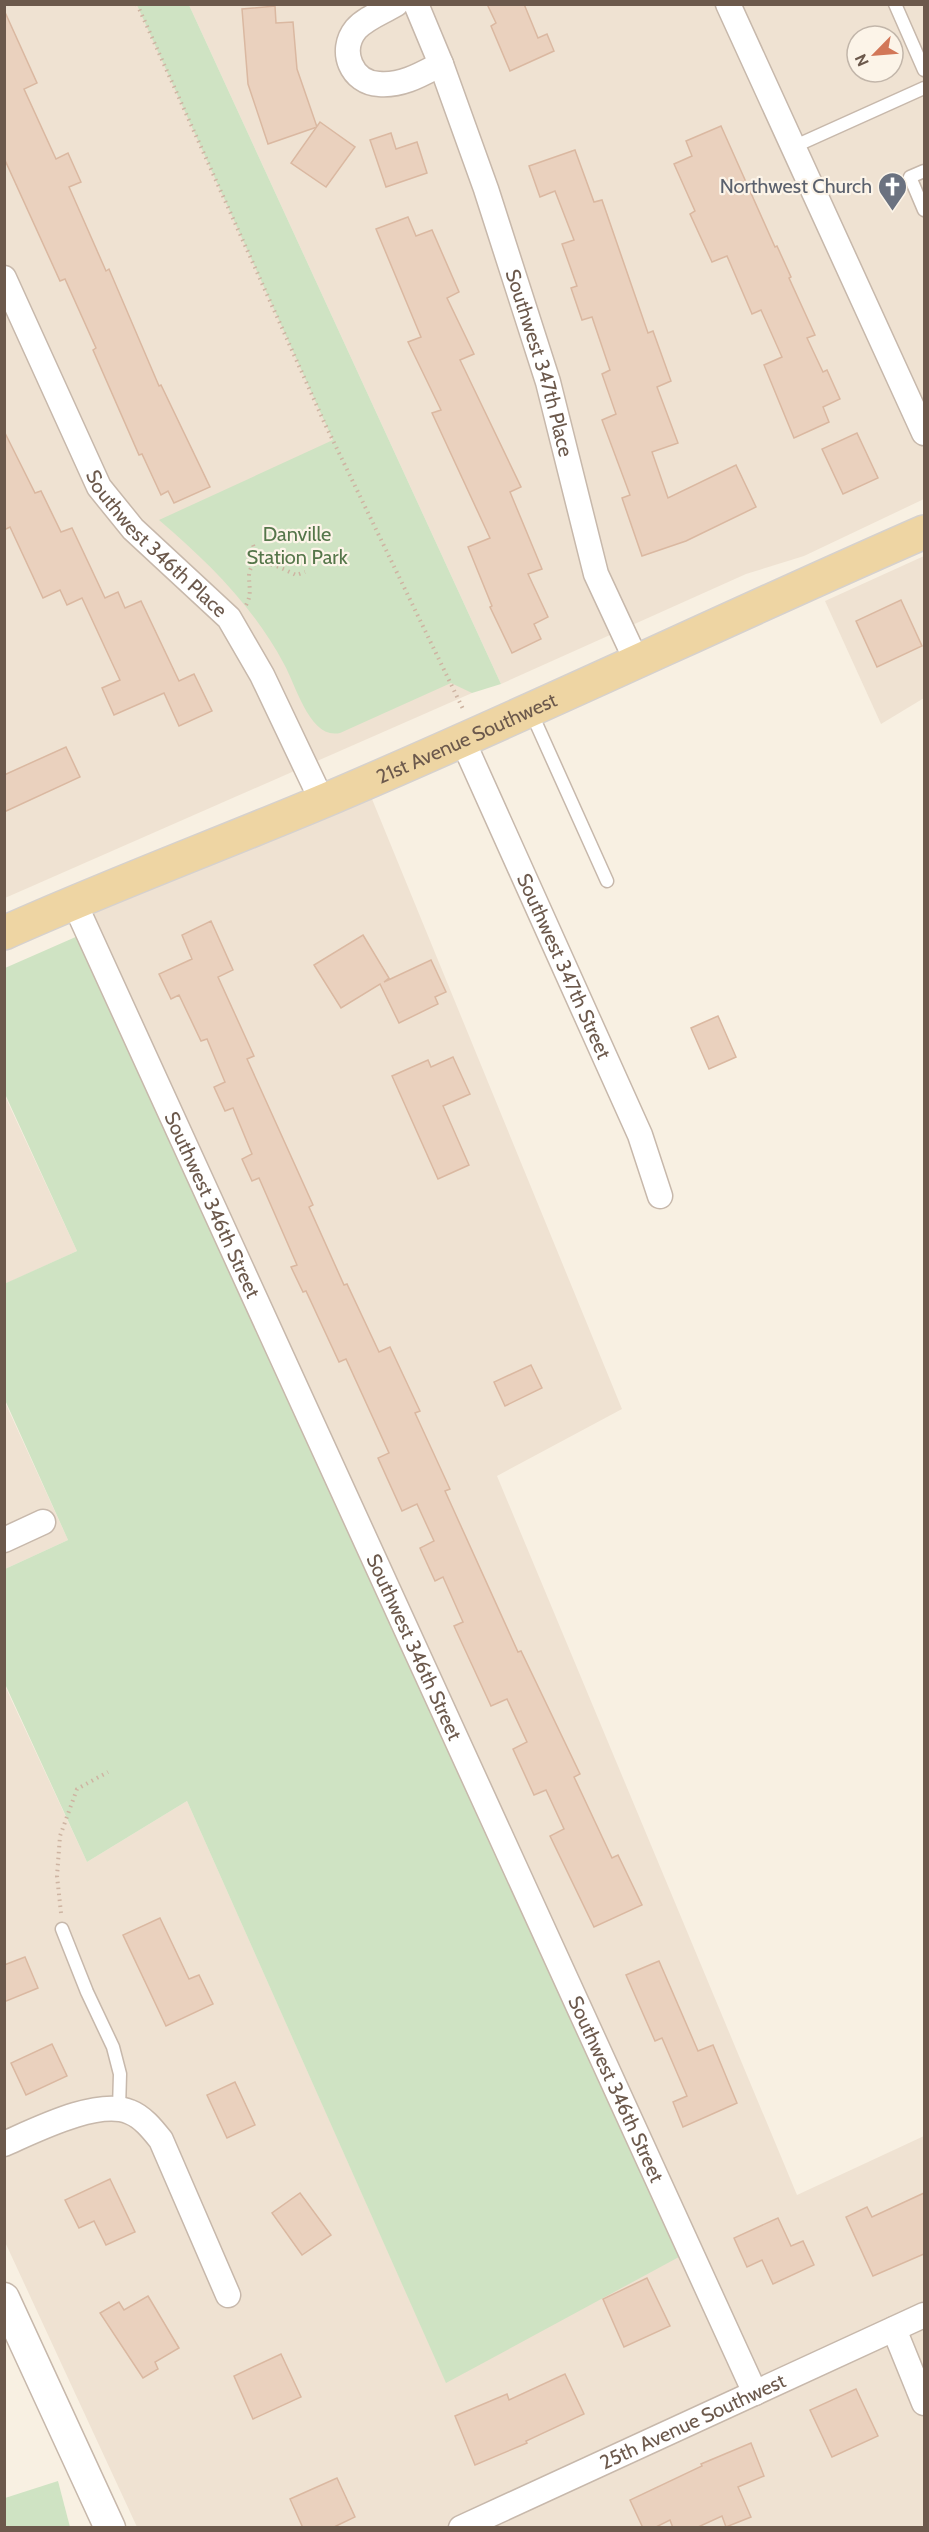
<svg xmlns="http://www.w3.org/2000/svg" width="929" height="2532" font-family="Cabin,sans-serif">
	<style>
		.residential { fill: #efe2d2; fill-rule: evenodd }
		.green { fill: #cfe3c3 }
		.building { fill: #ead1be; stroke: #dab8a1; stroke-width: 1.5 }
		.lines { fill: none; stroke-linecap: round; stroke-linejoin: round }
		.service-casing { stroke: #c7b8ab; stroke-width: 15 }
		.minor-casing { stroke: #c7b8ab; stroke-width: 27 }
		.tertiary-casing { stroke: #c7b8ab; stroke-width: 33 }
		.primary-casing { stroke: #d6d1cd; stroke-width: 36 }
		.path { stroke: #ceb4a2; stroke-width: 4; stroke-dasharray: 1.5 4.5; stroke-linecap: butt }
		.service { stroke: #fff; stroke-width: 12 }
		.minor { stroke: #fff; stroke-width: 24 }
		.tertiary { stroke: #fff; stroke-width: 30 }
		.primary { stroke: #eed5a3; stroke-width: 33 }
		.labels { text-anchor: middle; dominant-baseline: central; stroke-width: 4.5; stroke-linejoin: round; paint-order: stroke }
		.worship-label { font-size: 20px; fill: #5b616d; stroke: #fcf4e8; text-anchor: end }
		.street-label { font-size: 20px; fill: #6c594c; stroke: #fcf4e8 }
		.park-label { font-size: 20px; fill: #55764a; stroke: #fcf4e8 }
	</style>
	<rect width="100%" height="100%" fill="#f8f0e2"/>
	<!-- residential -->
	<g class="residential">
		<path d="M5 5H151L472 693 5 898Z"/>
		<path d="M189 5H924V499L804 556 746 574 501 684ZM857 36H893V72H857Z"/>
		<path d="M924 556V698L881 724 825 601Z"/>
		<path d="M365 782 622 1409 497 1476 797 2195 924 2136V2527H137L5 2242 4 1684 87 1862 187 1801 446 2382 74 902Z"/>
		<path d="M4 1094 77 1251 5 1284H4Z"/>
		<path d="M4 1400 68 1540 5 1569H4Z"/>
	</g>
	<!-- green -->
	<g class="green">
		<path d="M137 5H189L501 684 472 693 451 683 340 733C310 740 296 685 284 664 253 606 208 562 159 520L333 440Z"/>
		<path d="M87 932 690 2251 446 2383 187 1801 87 1862 5 1684V1569L68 1540 5 1400 4 1284 77 1251 5 1094V968Z"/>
		<path d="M58 2481 70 2527H5V2498Z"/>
	</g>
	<!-- building -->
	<g class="building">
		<path d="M487 4H524L538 38 547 34 554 51 510 71 491 26 496 23Z"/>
		<path d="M275 6 276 23 293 22 297 69 317 127 268 144 248 84 242 9Z"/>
		<path d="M4 10 37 83 24 89 56 159 68 153 81 182 69 187 106 271 109 269 159 386 161 385 210 487 174 503 168 491 161 495 142 454 139 455 93 350 96 348 65 279 60 281 4 158Z"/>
		<path d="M320 122 355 147 326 187 291 163Z"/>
		<path d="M721 126 775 247 777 246 791 277 789 278 815 335 807 338 823 372 827 370 840 399 823 407 829 422 794 438 764 365 782 357 761 310 752 314 727 256 712 262 690 214 695 211 674 164 692 156 686 141Z"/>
		<path d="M391 133 396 149 417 142 427 173 386 187 370 140Z"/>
		<path d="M575 150 594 202 602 200 648 333 653 331 671 381 657 387 678 443 652 452 668 498 736 465 756 507 686 541 642 556 622 498 630 495 602 420 616 414 602 374 610 370 592 317 582 320 571 288 577 286 562 244 574 240 555 191 540 197 529 166Z"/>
		<path d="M408 217 416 236 432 230 459 292 447 298 474 354 460 360 521 487 510 492 542 569 528 574 548 617 534 624 541 639 512 653 490 607 492 606 468 547 490 538 432 413 441 410 408 342 421 337 376 229Z"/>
		<path d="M4 431 35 493 41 491 61 532 72 528 105 598 118 592 125 608 141 601 179 681 194 674 212 711 179 726 164 693 114 715 102 688 120 680 82 598 67 605 60 590 43 598 10 527 4 530Z"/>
		<path d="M857 433 878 478 843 494 822 449Z"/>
		<path d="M901 600 922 646 877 667 856 621Z"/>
		<path d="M66 747 80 777 4 812V775Z"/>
		<path d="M211 921 233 970 218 977 254 1056 247 1059 313 1205 309 1207 344 1285 347 1284 379 1352 390 1347 420 1411 415 1413 450 1489 445 1491 518 1652 521 1651 580 1774 574 1777 612 1858 618 1855 642 1905 594 1927 550 1836 564 1829 546 1790 534 1795 513 1749 527 1742 507 1699 491 1706 454 1626 463 1622 443 1577 435 1581 420 1548 434 1541 417 1504 402 1511 378 1458 389 1453 346 1359 339 1362 306 1291 303 1292 291 1267 297 1265 259 1178 252 1181 242 1159 252 1154 233 1108 225 1111 214 1087 225 1082 207 1039 201 1041 179 995 171 999 159 974 192 959 182 935Z"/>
		<path d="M363 935 389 978 384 982 431 960 446 992 435 997 438 1004 399 1023 380 984 341 1008 314 965Z"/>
		<path d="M718 1016 736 1057 709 1069 691 1028Z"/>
		<path d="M453 1057 470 1094 443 1106 469 1165 438 1179 392 1076 428 1060 431 1067Z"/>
		<path d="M531 1365 542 1388 505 1406 494 1382Z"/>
		<path d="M160 1918 189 1979 199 1975 213 2004 166 2026 123 1935Z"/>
		<path d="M25 1957 38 1988 4 2002V1965Z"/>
		<path d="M659 1961 698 2051 713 2045 737 2103 683 2127 673 2102 687 2096 662 2038 655 2041 626 1975Z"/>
		<path d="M52 2044 67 2076 26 2095 11 2063Z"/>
		<path d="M235 2082 255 2125 227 2138 207 2095Z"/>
		<path d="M110 2179 135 2232 106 2245 94 2221 79 2228 65 2200Z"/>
		<path d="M300 2193 331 2235 302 2255 272 2213Z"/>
		<path d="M924 2193V2254L873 2276 846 2217 867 2207 872 2217Z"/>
		<path d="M778 2218 791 2246 803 2241 814 2265 773 2284 762 2260 747 2267 734 2238Z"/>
		<path d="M647 2278 670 2326 624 2347 603 2299Z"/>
		<path d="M148 2296 179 2348 155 2362 158 2369 143 2378 100 2313 119 2302 124 2310Z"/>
		<path d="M281 2354 301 2397 253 2419 234 2376Z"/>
		<path d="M565 2374 584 2414 526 2441 527 2443 475 2465 455 2416 507 2394 509 2400Z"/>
		<path d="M856 2389 878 2436 832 2457 810 2410Z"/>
		<path d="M751 2443 764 2476 738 2487 751 2517 726 2527 722 2516 696 2528H673L670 2520 654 2528H643L630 2500 702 2466 701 2464Z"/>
		<path d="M337 2478 355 2517 332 2528H303L290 2499Z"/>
	</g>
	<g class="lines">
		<defs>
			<g id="service">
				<path d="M895 4 924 70"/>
				<path d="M793 147 924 88"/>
				<path d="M924 171 910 177 924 210"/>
				<path d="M531 712 607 881"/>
				<path d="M62 1929 87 1992 113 2047 120 2074 119 2109"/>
			</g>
			<g id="minor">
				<path d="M396 4C383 12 366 18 356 29 338 51 352 83 379 84 402 86 422 74 441 64"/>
				<path id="s1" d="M416 4 441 64 486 189 548 382 596 574 636 660"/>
				<path d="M728 4 924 433"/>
				<path id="s2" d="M4 278 99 487 133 529 229 618 262 675 322 801"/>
				<path id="s3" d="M462 739 640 1135 660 1196"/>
				<path id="s4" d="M74 902 755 2393"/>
				<path d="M4 1540 43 1522"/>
				<path d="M4 2144C34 2131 98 2098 130 2112 143 2117 153 2130 161 2140L228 2295"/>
				<path d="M894 2329 924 2403"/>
				<path id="s5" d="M461 2528 924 2315"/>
			</g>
			<path id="tertiary" d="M4 2298 110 2528"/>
			<g id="primary">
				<path id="s6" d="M4 933C109 886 216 846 321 802 524 716 723 620 924 532"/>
			</g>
		</defs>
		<!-- service casing -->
		<use href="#service" class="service-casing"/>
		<!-- minor casing -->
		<use href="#minor" class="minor-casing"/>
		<!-- tertiary casing -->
		<use href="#tertiary" class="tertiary-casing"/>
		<!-- primary casing -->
		<use href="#primary" class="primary-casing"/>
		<!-- path -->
		<g class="path">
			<path d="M137 4 325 424 464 711"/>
			<path d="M253 545 260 563"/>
			<path d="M246 605C252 595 249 587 249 576 250 550 285 570 296 575L305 572"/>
			<path d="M61 1913 57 1876 60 1836 77 1789 108 1772"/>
		</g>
		<!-- service -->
		<use href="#service" class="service"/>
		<!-- minor -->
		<use href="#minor" class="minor"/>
		<!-- tertiary -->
		<use href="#tertiary" class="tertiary"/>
		<!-- primary -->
		<use href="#primary" class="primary"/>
	</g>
	<!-- icons -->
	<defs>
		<symbol id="church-pin" viewBox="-11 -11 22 30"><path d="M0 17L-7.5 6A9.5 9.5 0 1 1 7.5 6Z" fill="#6b7280" stroke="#fcf4e8"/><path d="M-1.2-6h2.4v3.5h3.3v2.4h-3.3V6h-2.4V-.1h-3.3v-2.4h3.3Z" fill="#fff"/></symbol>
	</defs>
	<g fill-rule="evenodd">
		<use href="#church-pin" x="876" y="170" width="33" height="45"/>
	</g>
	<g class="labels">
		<!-- worship labels -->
		<g class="worship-label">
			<text x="872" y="186">Northwest Church</text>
		</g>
		<!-- street labels -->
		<g class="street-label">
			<text stroke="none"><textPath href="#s1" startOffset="380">Southwest 347th Place</textPath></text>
			<text stroke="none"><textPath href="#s2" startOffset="310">Southwest 346th Place</textPath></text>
			<text stroke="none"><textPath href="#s6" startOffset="502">21st Avenue Southwest</textPath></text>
			<text stroke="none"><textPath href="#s3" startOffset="249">Southwest 347th Street</textPath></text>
			<text stroke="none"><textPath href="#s4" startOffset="333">Southwest 346th Street</textPath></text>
			<text stroke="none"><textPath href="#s4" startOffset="819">Southwest 346th Street</textPath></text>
			<text stroke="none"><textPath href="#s4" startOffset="1305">Southwest 346th Street</textPath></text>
			<text stroke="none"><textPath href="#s5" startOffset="255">25th Avenue Southwest</textPath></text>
		</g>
		<!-- park labels -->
		<g class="park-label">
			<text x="297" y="534">Danville<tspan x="297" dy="23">Station Park</tspan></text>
		</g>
	</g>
	<!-- border -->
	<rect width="929" height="2532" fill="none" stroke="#6c594c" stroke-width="12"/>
	<!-- north arrow -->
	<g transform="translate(875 54) rotate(245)"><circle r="28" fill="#fcf4e8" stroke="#c2b6aa" stroke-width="1.5"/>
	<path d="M0-4.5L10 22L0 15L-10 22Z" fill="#d27758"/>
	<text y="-9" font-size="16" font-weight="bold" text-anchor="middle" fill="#6c594c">N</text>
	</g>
</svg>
